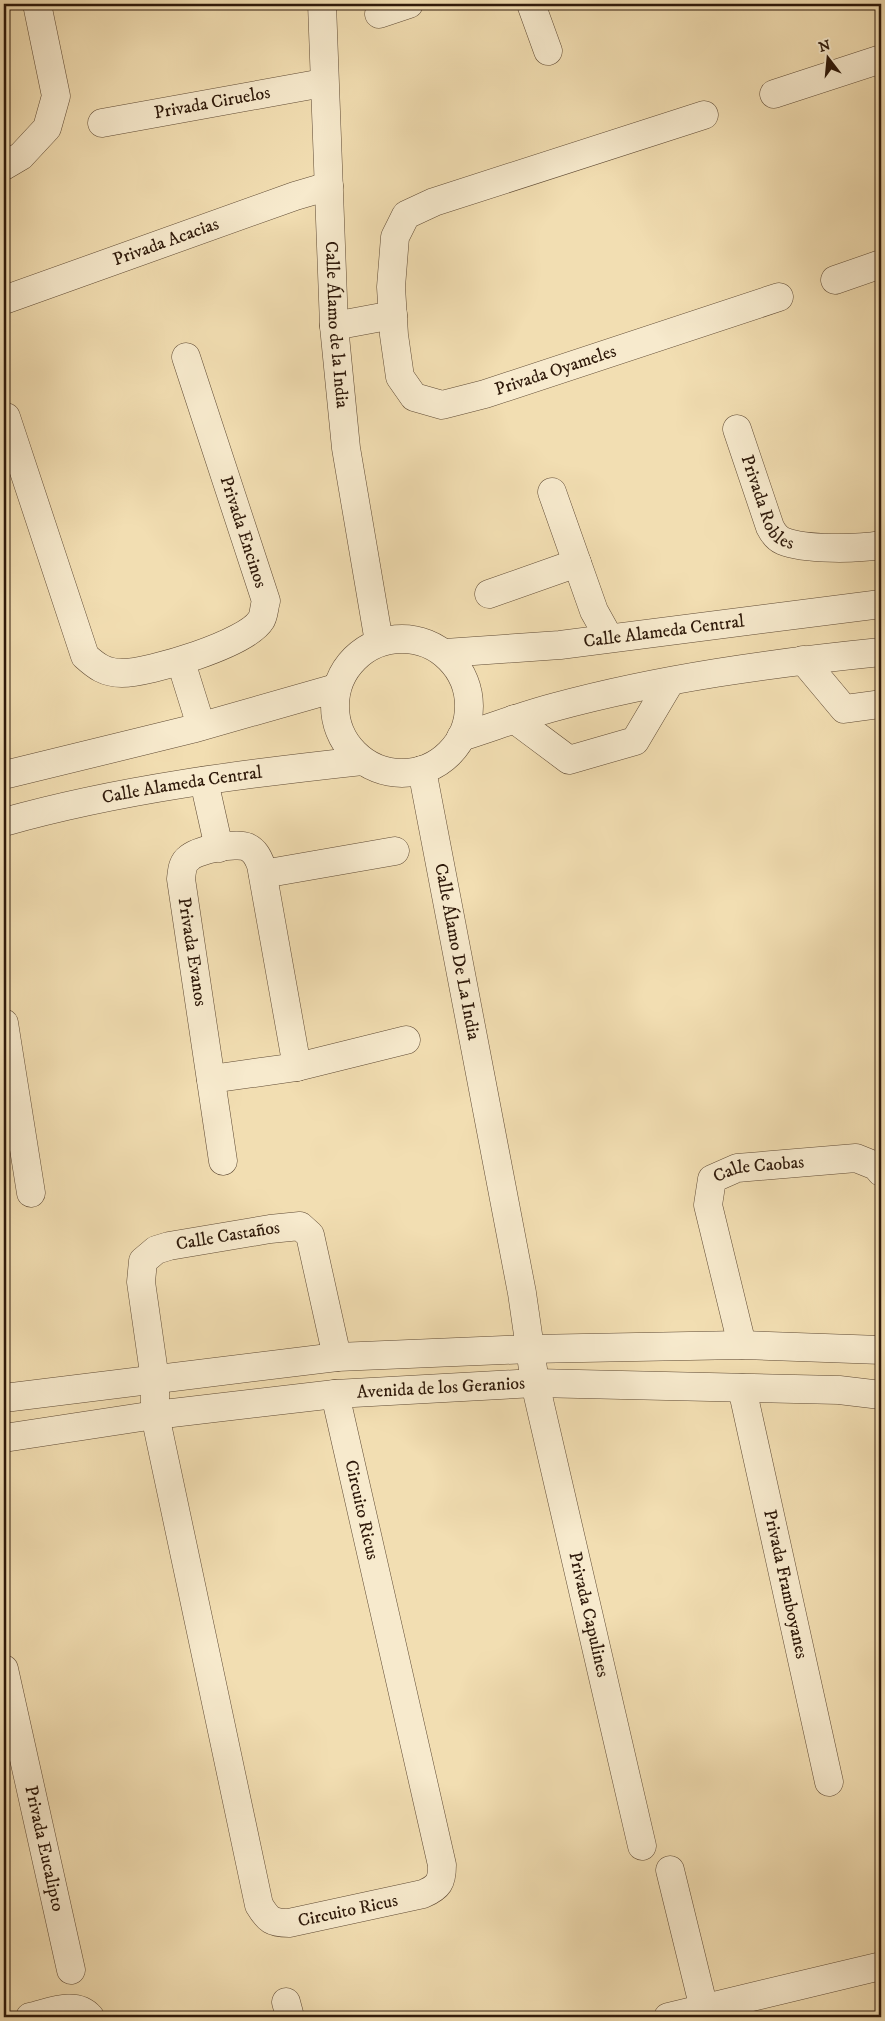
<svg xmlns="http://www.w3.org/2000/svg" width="885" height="2021" font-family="'IM FELL DW Pica',serif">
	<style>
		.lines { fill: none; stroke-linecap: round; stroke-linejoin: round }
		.minor-casing { stroke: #5f4a34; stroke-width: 29 }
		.minor { stroke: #f7eacd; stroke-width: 28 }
		.labels { text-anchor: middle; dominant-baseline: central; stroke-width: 5; stroke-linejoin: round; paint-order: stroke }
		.street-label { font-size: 18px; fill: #2e190a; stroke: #f7eacd }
	</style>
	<rect width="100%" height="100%" fill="#f2deb2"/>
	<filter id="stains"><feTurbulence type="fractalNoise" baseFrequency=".004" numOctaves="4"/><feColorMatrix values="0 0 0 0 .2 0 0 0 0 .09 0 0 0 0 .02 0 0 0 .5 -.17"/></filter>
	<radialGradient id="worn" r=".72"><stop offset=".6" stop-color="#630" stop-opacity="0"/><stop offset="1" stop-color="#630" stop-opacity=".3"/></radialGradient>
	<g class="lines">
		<defs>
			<g id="minor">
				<path id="s1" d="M322 4 334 326 346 448 379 642"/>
				<path d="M531 4 548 51"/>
				<path d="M379 14 409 4"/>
				<path d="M774 94 881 59"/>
				<path id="s2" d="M704 115 434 202 406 215 395 237 391 287 394 335 400 377 414 397 442 405 485 394 779 297"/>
				<path id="s3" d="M102 123 323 83"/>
				<path d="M4 166 21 156 47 128 56 96 37 4"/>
				<path d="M835 280 881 264"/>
				<path id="s4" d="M4 300 295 196 329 186"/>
				<path d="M334 326 393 315"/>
				<path d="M6 417 85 656C96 666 105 673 122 673 149 673 247 644 261 620 264 616 264 607 266 601L186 357"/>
				<path id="s5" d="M737 429 770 527C773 533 776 538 783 541 805 550 857 549 881 545"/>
				<path d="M552 492 594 611 609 638"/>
				<path d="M489 594 577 563"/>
				<circle cx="402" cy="706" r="67"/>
				<path id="s6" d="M445 653 560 645 881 604"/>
				<path d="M803 660 844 709 881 704"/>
				<path d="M181 662 201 726"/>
				<path d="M514 719 569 760 635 741 670 682"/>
				<path d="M461 737C493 727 524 715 555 707 662 678 772 663 881 652"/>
				<path id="s7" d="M422 770 522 1293 535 1383 642 1846"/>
				<path d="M4 775 192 729 336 688"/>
				<path d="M204 781 219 848"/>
				<path id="s8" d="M4 822C121 789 242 774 362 761"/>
				<path d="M263 874 395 851"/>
				<path d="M4 1023 31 1193"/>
				<path d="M211 1079 297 1067 406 1040"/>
				<path d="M223 1161 181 879C182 871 182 863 189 858 197 850 236 842 247 847 255 851 258 857 261 865L297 1067"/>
				<path id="s9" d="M742 1345 708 1205 712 1179 737 1168 856 1158 876 1166 881 1172"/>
				<path id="s10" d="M742 1388 829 1782"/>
				<path id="s11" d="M335 1394 442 1865C442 1882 439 1887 423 1894L289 1923C272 1923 268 1920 259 1905L155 1415V1380L141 1282 143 1261 156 1250 169 1246 270 1229 300 1226 310 1235 337 1357"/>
				<path d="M4 1398 337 1357 530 1349 742 1345 881 1350"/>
				<path id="s12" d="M4 1438 155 1415 335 1394 535 1383 839 1390 881 1395"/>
				<path id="s13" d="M4 1669 71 1970"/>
				<path d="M670 1870 706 2017"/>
				<path d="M286 2002 290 2017"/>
				<path d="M30 2017C49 2013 75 2000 90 2017"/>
				<path d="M668 2017 881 1966"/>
			</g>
		</defs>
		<!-- minor casing -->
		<use href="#minor" class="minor-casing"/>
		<!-- minor -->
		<use href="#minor" class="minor"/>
	</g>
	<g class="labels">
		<!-- street labels -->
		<g class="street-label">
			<text stroke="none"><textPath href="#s3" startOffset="112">Privada Ciruelos</textPath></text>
			<text stroke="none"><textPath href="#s4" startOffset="172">Privada Acacias</textPath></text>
			<text stroke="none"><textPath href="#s1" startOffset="321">Calle Álamo de la India</textPath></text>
			<text stroke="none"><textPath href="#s2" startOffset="652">Privada Oyameles</textPath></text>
			<text stroke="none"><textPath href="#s5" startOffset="81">Privada Robles</textPath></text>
			<text transform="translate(243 532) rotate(72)">Privada Encinos</text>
			<text stroke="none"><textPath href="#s6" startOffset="220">Calle Alameda Central</textPath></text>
			<text stroke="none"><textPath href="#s8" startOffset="182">Calle Alameda Central</textPath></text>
			<text transform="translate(192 952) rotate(81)">Privada Evanos</text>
			<text stroke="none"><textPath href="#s7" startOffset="185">Calle Álamo De La India</textPath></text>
			<text stroke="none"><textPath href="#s9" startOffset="219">Calle Caobas</textPath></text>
			<text stroke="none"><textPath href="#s11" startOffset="1442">Calle Castaños</textPath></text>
			<text stroke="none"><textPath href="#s12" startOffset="440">Avenida de los Geranios</textPath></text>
			<text stroke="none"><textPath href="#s11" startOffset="119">Circuito Ricus</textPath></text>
			<text stroke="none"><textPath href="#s10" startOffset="201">Privada Framboyanes</textPath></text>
			<text stroke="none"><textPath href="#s7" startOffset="861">Privada Capulines</textPath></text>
			<text stroke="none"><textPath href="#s13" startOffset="184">Privada Eucalipto</textPath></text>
			<text transform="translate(348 1911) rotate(-12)">Circuito Ricus</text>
		</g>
	</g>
	<!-- margin -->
	<rect width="885" height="2021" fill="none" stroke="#f2deb2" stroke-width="20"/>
	<rect x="5" y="5" width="875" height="2011" fill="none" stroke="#2e190a" stroke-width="2.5"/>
	<rect x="10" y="10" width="865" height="2001" fill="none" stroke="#2e190a"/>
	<!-- north arrow -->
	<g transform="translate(828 58) rotate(344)" stroke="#f7eacd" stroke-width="4" paint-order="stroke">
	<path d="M0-4L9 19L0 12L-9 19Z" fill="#2e190a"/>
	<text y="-8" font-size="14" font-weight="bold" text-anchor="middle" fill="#2e190a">N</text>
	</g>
	<rect width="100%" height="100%" filter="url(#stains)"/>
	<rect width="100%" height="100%" fill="url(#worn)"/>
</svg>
